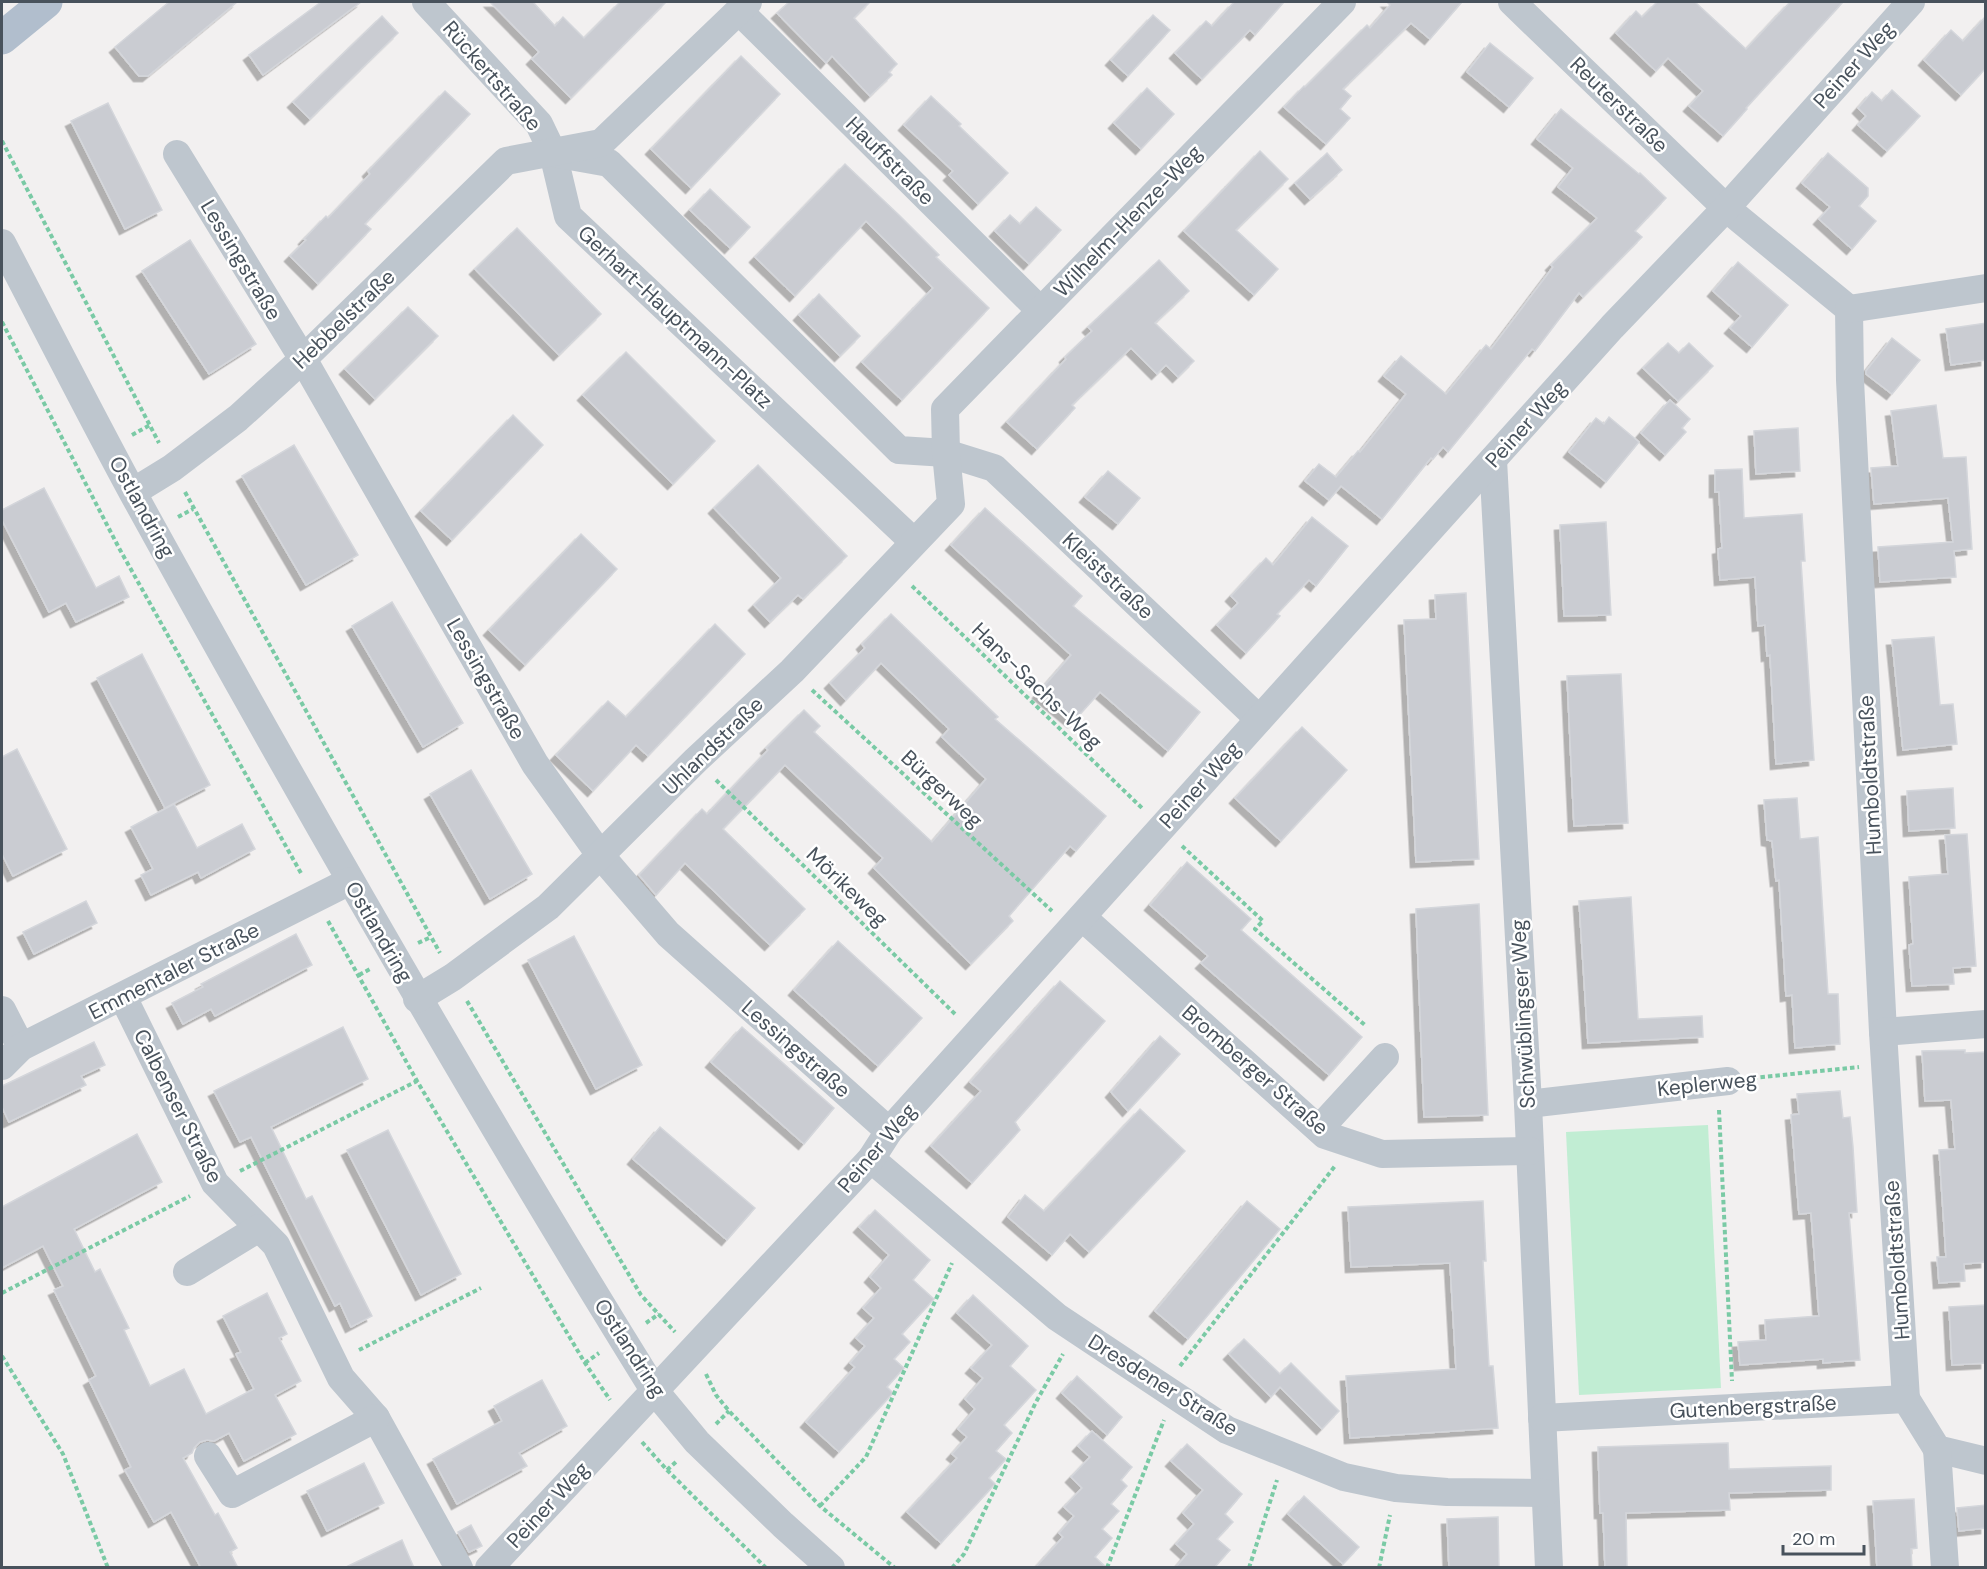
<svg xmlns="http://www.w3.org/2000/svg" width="1987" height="1569" font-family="'DM Sans',sans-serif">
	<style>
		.green { fill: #c1edd3 }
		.building { fill: #caccd2; stroke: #d4d6db; stroke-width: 1.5; filter: url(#shadow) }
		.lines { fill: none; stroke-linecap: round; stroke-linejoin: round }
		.path { stroke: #7acaa5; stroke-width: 4; stroke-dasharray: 4.5 3; stroke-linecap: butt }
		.minor { stroke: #bec6ce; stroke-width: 28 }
		.major { stroke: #b1becd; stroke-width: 33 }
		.labels { text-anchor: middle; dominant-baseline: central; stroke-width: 5; stroke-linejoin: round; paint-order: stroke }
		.street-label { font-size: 21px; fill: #48525c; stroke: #fff }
	</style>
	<defs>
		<filter id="shadow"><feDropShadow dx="-5.5" dy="5.5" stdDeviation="0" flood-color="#0004"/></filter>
	</defs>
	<rect width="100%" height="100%" fill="#f2f0f0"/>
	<!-- green -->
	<path class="green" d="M1708 1125 1721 1388 1579 1395 1566 1132Z"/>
	<!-- building -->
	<g class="building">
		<path d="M169 2H237L148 76H139L115 47Z"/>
		<path d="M321 2H361L263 75 249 55Z"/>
		<path d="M490 2H533L555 26 563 17 584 38 620 2H666L571 98 532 59 539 52Z"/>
		<path d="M789 2H870L854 18 897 64 889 72 892 75 870 96 832 56 826 63 777 13Z"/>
		<path d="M1234 2H1284L1255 35 1250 30 1202 79 1175 53 1206 21 1212 26Z"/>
		<path d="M1387 2H1462L1430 39 1411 23 1343 89 1351 96 1340 109 1350 118 1326 144 1284 107 1304 86 1305 87 1367 25 1370 28 1390 5Z"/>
		<path d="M1657 2H1695L1746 49 1790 2H1843L1746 108 1747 109 1723 136 1689 106 1703 91 1668 58 1656 71 1616 33 1636 11 1642 17Z"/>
		<path d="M1153 15 1170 30 1128 76 1111 60Z"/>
		<path d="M382 16 398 33 310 119 293 102Z"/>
		<path d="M1986 16V68L1961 95 1924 60 1951 30 1963 41Z"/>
		<path d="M1490 43 1533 78 1509 107 1467 72Z"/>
		<path d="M741 56 780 94 691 188 651 149Z"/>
		<path d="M1147 88 1174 114 1141 149 1114 123Z"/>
		<path d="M1892 90 1920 116 1887 151 1858 125 1866 116 1858 108 1872 92 1882 101Z"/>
		<path d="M445 91 470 114 365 224 371 229 318 284 290 256 306 240 304 239 326 216 328 218 370 174 368 171Z"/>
		<path d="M931 96 961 124 959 126 1008 173 978 204 949 175 953 171 904 125Z"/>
		<path d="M108 103 162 210 125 229 71 121Z"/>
		<path d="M1561 109 1639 174 1640 173 1666 198 1635 231 1642 237 1583 297 1579 293 1535 351 1532 349 1448 452 1443 447 1433 459 1431 458 1382 519 1341 486 1329 500 1305 481 1319 464 1336 477 1358 451 1360 452 1406 394 1384 376 1401 356 1446 394 1486 345 1491 349 1553 267 1551 265 1597 218 1558 187 1573 168 1537 139Z"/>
		<path d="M1260 151 1288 179 1236 230 1278 269 1254 295 1184 231Z"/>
		<path d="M1327 153 1342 170 1310 199 1295 183Z"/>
		<path d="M1828 153 1868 188V196L1859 206 1876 221 1852 249 1819 219 1830 207 1802 183Z"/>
		<path d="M845 164 899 215 939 255 936 257 989 308 902 400 862 362 933 288 866 221 795 296 755 257Z"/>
		<path d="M710 189 750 227 730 248 690 210Z"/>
		<path d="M1036 207 1061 230 1029 264 995 231 1010 215 1020 224Z"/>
		<path d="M517 228 601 314 559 355 475 269Z"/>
		<path d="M190 240 256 344 209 374 142 271Z"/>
		<path d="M1159 260 1189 291 1155 323 1194 361 1178 377 1166 365 1157 374 1131 348 1072 405 1075 408 1037 449 1007 422 1066 359 1065 357 1092 331 1088 327Z"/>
		<path d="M1738 262 1788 305 1752 347 1730 328 1741 316 1713 291Z"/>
		<path d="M819 294 860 336 840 356 799 315Z"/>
		<path d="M408 307 438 336 375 399 345 369Z"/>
		<path d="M1986 323V360L1951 365 1946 329Z"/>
		<path d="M1892 338 1920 360 1892 394 1866 374V371Z"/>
		<path d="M1668 343 1679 353 1689 343 1713 366 1678 401 1643 368Z"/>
		<path d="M626 352 715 441 673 484 583 395Z"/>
		<path d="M1670 400 1690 419 1682 428 1686 432 1665 455 1641 433Z"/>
		<path d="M1936 405 1943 458 1966 457 1972 549 1954 551 1956 577 1880 582 1878 547 1953 542 1948 498 1874 504 1871 468 1898 466 1891 411Z"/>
		<path d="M513 415 543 445 452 540 421 511Z"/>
		<path d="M1609 417 1639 442 1606 482 1569 452 1596 418 1604 424Z"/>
		<path d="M1798 428 1800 471 1756 474 1754 431Z"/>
		<path d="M294 445 358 555 306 585 242 476Z"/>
		<path d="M758 465 847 556 803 599 798 595 770 622 754 605 781 578 714 508Z"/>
		<path d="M1742 469 1744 518 1802 514 1805 561H1801L1814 760 1776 764 1770 655 1767 656 1765 625 1758 626 1755 577 1720 580 1718 549 1722 548 1719 492H1715V470Z"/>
		<path d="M1108 471 1140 498 1118 524 1085 497Z"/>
		<path d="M44 488 96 588 119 576 129 597 76 622 66 603 49 612 2 520V510Z"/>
		<path d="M985 508 1082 596 1073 606 1200 712 1168 751 1100 692 1073 722 1038 693 1071 655 951 545Z"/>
		<path d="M1312 517 1348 546 1316 586 1309 580 1277 614 1280 616 1246 653 1217 625 1238 603 1231 596 1266 558 1273 565Z"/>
		<path d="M1606 522 1611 615 1564 616 1560 525Z"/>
		<path d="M581 534 617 569 525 665 489 630Z"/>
		<path d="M1466 593 1479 859 1416 862 1404 620 1436 619 1435 595Z"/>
		<path d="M392 602 463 723 423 747 352 626Z"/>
		<path d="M891 614 998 717 995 719 1106 816 1076 851 1070 846 1009 916 1013 921 971 964 874 868 883 858 785 765 723 829 805 909 770 945 685 863 656 895 639 875 702 809 707 814 768 750 766 748 804 710 820 726 814 732 932 842 986 779 942 737 949 729 881 663 846 700 830 683 865 648 862 644Z"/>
		<path d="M715 624 745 654 648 756 636 745 593 791 556 755 608 701 626 717Z"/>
		<path d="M1934 637 1940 705 1953 704 1957 744 1903 750 1892 640Z"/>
		<path d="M142 654 210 785 165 808 97 678Z"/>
		<path d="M1621 674 1628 823 1574 826 1567 676Z"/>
		<path d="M1302 727 1347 770 1281 841 1235 798Z"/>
		<path d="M17 749 67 849 13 876 2 854V757Z"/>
		<path d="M471 770 532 874 490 899 430 794Z"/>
		<path d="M1953 788 1955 828 1909 831 1907 791Z"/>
		<path d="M1797 798 1800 839 1818 837 1828 994H1838L1840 1044 1795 1048 1792 995 1786 996 1779 880 1776 881 1772 841 1767 840 1764 800Z"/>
		<path d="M174 804 197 848 242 824 255 849 201 878 198 872 151 895 141 875 153 869 131 827Z"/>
		<path d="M1967 834 1976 966 1953 968 1954 984 1912 986 1909 945 1913 944 1909 877 1948 874 1945 835Z"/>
		<path d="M1187 862 1251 919 1241 930 1362 1037 1329 1075 1201 963 1208 956 1150 905Z"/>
		<path d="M1631 897 1638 1019 1702 1016 1703 1037 1588 1043 1579 901Z"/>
		<path d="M86 901 97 923 34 954 23 932Z"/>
		<path d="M1479 904 1488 1115 1424 1117 1416 909Z"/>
		<path d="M296 934 312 965 215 1016 211 1009 183 1024 172 1003 203 987 201 984Z"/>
		<path d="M574 936 642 1065 596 1089 528 960Z"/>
		<path d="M838 941 922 1018 878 1066 794 990Z"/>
		<path d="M1060 981 1105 1021 1015 1122 1020 1130 972 1183 931 1146 981 1091 970 1082Z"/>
		<path d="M343 1027 368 1079 271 1127 306 1199 312 1196 372 1316 351 1327 340 1303 335 1306 251 1137 240 1142 214 1091Z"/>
		<path d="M742 1027 834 1108 804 1144 711 1062Z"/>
		<path d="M1160 1036 1180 1054 1128 1111 1111 1092Z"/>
		<path d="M94 1042 105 1065 81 1076 86 1085 9 1122 2 1107V1086Z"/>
		<path d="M1965 1050V1053L1986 1052V1262L1964 1264 1965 1281 1939 1283 1937 1257H1946L1939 1150 1955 1149 1951 1100 1925 1101 1922 1051Z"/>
		<path d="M1840 1091 1843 1118 1850 1117 1853 1147 1857 1212 1849 1213 1860 1360 1823 1363V1359L1740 1365 1738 1342 1766 1340 1765 1320 1819 1316 1811 1213 1799 1214 1791 1115 1799 1114 1797 1094Z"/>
		<path d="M1140 1109 1185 1151 1089 1252 1070 1234 1052 1255 1008 1217 1025 1195 1044 1211Z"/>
		<path d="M660 1127 755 1208 727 1240 633 1159Z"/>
		<path d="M388 1130 461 1274 421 1295 347 1150Z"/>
		<path d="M137 1134 162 1182 74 1229 95 1272 100 1269 129 1328 124 1330 150 1386 184 1369 206 1414 254 1389 236 1354 241 1352 223 1316 267 1293 287 1334 279 1338 301 1381 275 1395 296 1434 244 1461 229 1433 214 1441 207 1440 200 1442 194 1448 192 1453 183 1458 215 1515 218 1513 237 1548 230 1552 238 1568H201L171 1512 154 1522 125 1470 131 1467 89 1380 96 1376 54 1290 63 1286 43 1246 2 1268V1207Z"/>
		<path d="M1247 1201 1280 1229 1188 1339 1155 1311Z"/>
		<path d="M1483 1201 1486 1261H1483L1489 1366H1493L1498 1428 1350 1438 1346 1376 1456 1369 1450 1263 1351 1267 1348 1207Z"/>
		<path d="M875 1210 930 1260 913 1280 934 1299 902 1334 910 1342 894 1359 904 1368 887 1387 893 1393 839 1452 806 1422 855 1367 850 1363 865 1346 856 1338 874 1318 863 1308 881 1288 870 1277 889 1255 859 1227Z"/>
		<path d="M973 1295 1028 1346 1010 1366 1036 1390 1004 1425 1012 1433 996 1451 1006 1459 989 1478 995 1484 941 1543 907 1512 957 1458 952 1454 967 1437 958 1429 975 1409 965 1399 983 1378 971 1368 992 1345 957 1313Z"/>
		<path d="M1986 1305V1363L1952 1365 1949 1307Z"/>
		<path d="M1244 1339 1280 1374 1291 1363 1339 1411 1322 1429 1280 1387 1271 1397 1229 1354Z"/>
		<path d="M1077 1376 1122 1417 1107 1435 1062 1393Z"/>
		<path d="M542 1380 567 1426 519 1453 527 1466 457 1504 433 1459 502 1421 494 1406Z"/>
		<path d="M1092 1431 1132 1467 1121 1480 1127 1486 1111 1504 1119 1511 1102 1529 1112 1538 1095 1557 1107 1568H1035L1063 1537 1059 1533 1074 1516 1064 1507 1082 1488 1071 1477 1090 1457 1078 1446Z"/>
		<path d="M1728 1443 1729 1469 1831 1466V1490L1729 1493 1730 1510 1626 1513 1627 1568H1605L1603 1513H1600L1598 1447Z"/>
		<path d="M1187 1444 1242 1494 1225 1514 1233 1522 1217 1539 1230 1550 1214 1568H1175L1187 1554 1176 1544 1194 1524 1183 1513 1203 1490 1171 1461Z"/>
		<path d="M364 1463 384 1503 327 1531 307 1491Z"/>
		<path d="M1304 1496 1359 1547 1343 1564 1288 1514Z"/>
		<path d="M1914 1499 1917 1548 1911 1549 1912 1568H1877L1873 1501Z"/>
		<path d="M1986 1505V1528L1959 1531 1957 1508Z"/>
		<path d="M1498 1517 1499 1568H1449L1447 1519Z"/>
		<path d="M471 1525 482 1546 469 1552 458 1532Z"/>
		<path d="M402 1540 414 1568H344Z"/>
	</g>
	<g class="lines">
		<!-- path -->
		<g class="path">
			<path d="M2 141 159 443"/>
			<path d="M2 322 119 548 302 875"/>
			<path d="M132 435 150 425"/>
			<path d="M185 492 440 953"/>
			<path d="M178 517 193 509"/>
			<path d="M912 586 1144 810"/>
			<path d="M812 690 1052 911"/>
			<path d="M716 780 957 1016"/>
			<path d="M1182 846 1263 921 1255 929 1366 1026"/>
			<path d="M328 921 417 1081 585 1363 610 1400"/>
			<path d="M418 943 431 937"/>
			<path d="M359 975 372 968"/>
			<path d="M467 1001 641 1295 675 1332"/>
			<path d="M1753 1078 1859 1067"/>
			<path d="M1719 1110 1732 1381"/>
			<path d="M240 1171 417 1081"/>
			<path d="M2 1293 190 1196"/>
			<path d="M646 1323 659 1314"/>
			<path d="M359 1350 481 1288"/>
			<path d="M2 1356 63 1454 108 1568"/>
			<path d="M585 1363 599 1353"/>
			<path d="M1180 1366 1335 1166"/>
			<path d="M706 1374 716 1395 729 1411 820 1506 895 1568"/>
			<path d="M716 1424 729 1411"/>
			<path d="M642 1442 667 1470 766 1568"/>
			<path d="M667 1470 678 1460"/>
			<path d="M820 1506 866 1457 952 1263"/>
			<path d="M952 1568 964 1554 1036 1402 1063 1354"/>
			<path d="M1107 1568 1164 1420"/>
			<path d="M1249 1568 1277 1480"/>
			<path d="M1379 1568 1390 1515"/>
		</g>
		<!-- minor -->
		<g class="minor">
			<path d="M426 2 539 124 553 153 568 216 914 542"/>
			<path d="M1512 2 1726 208 1849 309 1850 380 1883 1032 1906 1399"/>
			<path d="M739 11 1040 310"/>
			<path d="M553 153 609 163 899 450 946 453 994 468 1259 719"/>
			<path d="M177 154 303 359 535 764 601 856 668 934 889 1131"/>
			<path d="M2 243C46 327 89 412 134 495 301 798 472 1097 654 1390L697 1442 783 1525 831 1568"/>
			<path d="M1849 309 1986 288"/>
			<path d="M1493 460 1528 1104 1549 1568"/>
			<path d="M133 492 172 468 238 418 303 359 506 161 601 143 748 2"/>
			<path d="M1082 917 1325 1135 1382 1154 1530 1151"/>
			<path d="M123 997 215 1183 276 1245 341 1378 376 1418 459 1568"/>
			<path d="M417 999 453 977 548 907 696 760 792 671 951 504 946 453 945 409 1342 2"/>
			<path d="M2 1010 21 1047"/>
			<path d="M1883 1032 1986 1024"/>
			<path d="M2 1066 21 1047 350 881"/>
			<path d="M1528 1104 1728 1081"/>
			<path d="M1319 1129 1385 1057"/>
			<path d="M871 1159 1057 1317 1227 1430 1344 1477 1396 1488 1447 1492 1545 1493"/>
			<path d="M187 1272 259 1228"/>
			<path d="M1542 1418 1906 1399 1937 1449 1986 1461"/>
			<path d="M1937 1449 1945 1568"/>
			<path d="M208 1456 232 1494 376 1418"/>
			<path d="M489 1568 871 1159 889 1131 1612 327 1726 208 1911 2"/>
		</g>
		<!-- major -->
		<path class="major" d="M2 38 46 2"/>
	</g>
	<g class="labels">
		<!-- street labels -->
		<g class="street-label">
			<text transform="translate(1854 65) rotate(-48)">Peiner Weg</text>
			<text transform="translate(492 76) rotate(49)">Rückertstraße</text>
			<text transform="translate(1619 105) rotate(44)">Reuterstraße</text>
			<text transform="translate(890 161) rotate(45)">Hauffstraße</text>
			<text transform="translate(1128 221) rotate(-46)">Wilhelm-Henze-Weg</text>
			<text transform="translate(241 260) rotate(59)">Lessingstraße</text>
			<text transform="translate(675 317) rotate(43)">Gerhart-Hauptmann-Platz</text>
			<text transform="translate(344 319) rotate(-44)">Hebbelstraße</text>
			<text transform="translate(1526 424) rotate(-48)">Peiner Weg</text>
			<text transform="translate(142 507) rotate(61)">Ostlandring</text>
			<text transform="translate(1108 576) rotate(43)">Kleiststraße</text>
			<text transform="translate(486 679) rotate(60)">Lessingstraße</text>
			<text transform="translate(1037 686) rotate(44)">Hans-Sachs-Weg</text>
			<text transform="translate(713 746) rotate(-44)">Uhlandstraße</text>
			<text transform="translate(1870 775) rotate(-93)">Humboldtstraße</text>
			<text transform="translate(1200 785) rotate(-48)">Peiner Weg</text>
			<text transform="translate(942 789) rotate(43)">Bürgerweg</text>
			<text transform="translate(847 887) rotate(44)">Mörikeweg</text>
			<text transform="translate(379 932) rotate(60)">Ostlandring</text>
			<text transform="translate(174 971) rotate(-27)">Emmentaler Straße</text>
			<text transform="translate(1523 1014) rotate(-93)">Schwüblingser Weg</text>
			<text transform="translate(796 1049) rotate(41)">Lessingstraße</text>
			<text transform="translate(1255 1070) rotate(41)">Bromberger Straße</text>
			<text transform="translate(1707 1084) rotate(-6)">Keplerweg</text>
			<text transform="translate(178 1106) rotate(63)">Calbenser Straße</text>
			<text transform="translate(877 1148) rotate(-50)">Peiner Weg</text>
			<text transform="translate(1897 1260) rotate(-94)">Humboldtstraße</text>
			<text transform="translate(630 1348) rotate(57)">Ostlandring</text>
			<text transform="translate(1163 1385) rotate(32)">Dresdener Straße</text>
			<text transform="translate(1753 1407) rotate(-3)">Gutenbergstraße</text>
			<text transform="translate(548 1505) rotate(-47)">Peiner Weg</text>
		</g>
	</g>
	<!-- border -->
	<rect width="1987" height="1569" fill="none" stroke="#48525c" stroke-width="6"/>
	<!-- scale -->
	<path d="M1783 1545v9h81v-9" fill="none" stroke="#48525c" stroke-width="3"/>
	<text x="1792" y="1545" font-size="18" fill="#48525c" stroke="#ffffff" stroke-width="4.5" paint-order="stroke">20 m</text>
</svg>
